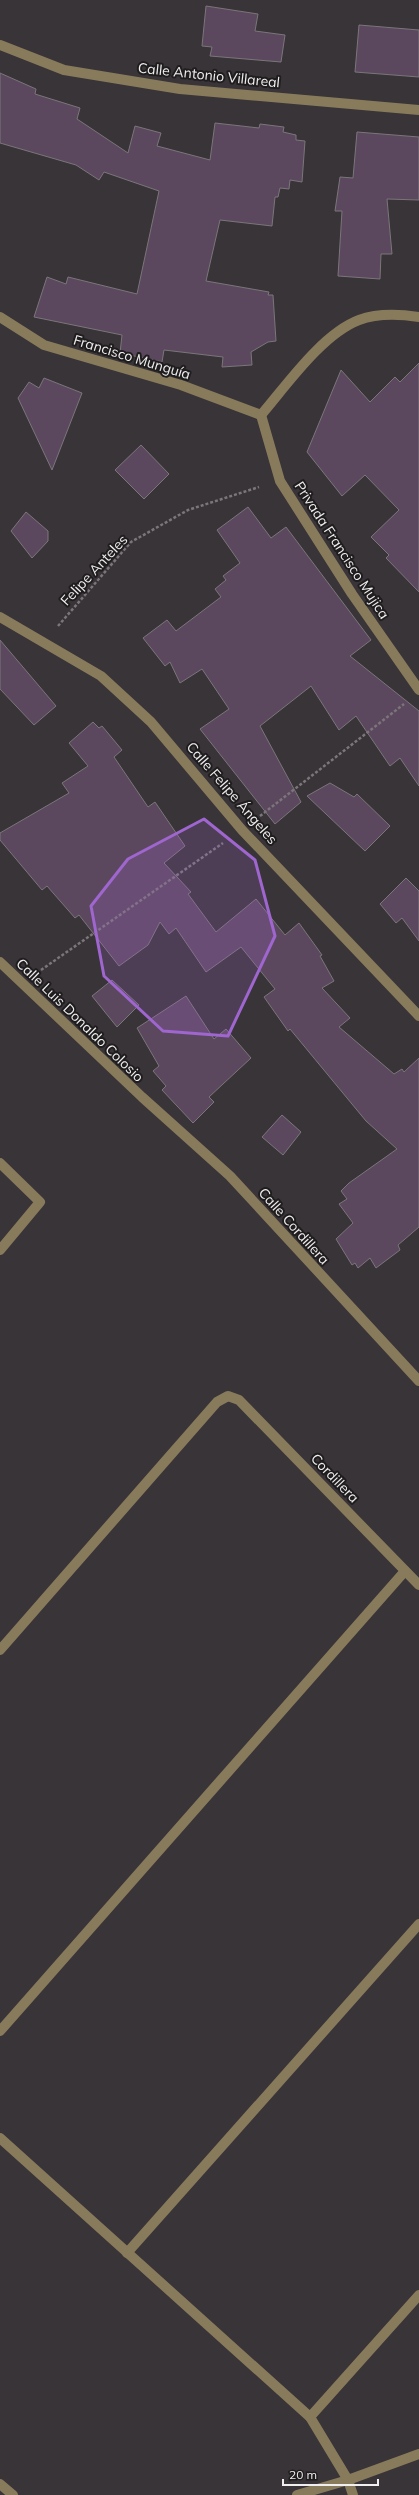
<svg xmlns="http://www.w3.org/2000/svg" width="419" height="2495" font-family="Mulish,sans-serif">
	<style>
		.building { fill: #5c485e; stroke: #7a767a }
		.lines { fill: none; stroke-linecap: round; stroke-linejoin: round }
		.path { stroke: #7b767a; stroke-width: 2.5; stroke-dasharray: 3 2; stroke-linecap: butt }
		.minor { stroke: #887b5c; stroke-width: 10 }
		.marked { fill: #9e66ce; fill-opacity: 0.2; stroke: #9e66ce; stroke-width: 3; stroke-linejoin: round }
		.labels { text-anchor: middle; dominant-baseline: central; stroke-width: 4; stroke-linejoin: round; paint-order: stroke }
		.street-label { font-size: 14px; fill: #f1eef0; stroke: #1f1d1e }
	</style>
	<rect width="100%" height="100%" fill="#393438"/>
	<!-- building -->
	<g class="building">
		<path d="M206 6 258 14 255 31 285 35 281 62 210 56 212 47 202 46Z"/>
		<path d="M359 25 419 30V77L355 72Z"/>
		<path d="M0 73 36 89 35 94 80 108 77 119 128 153 135 126 161 133 157 146 210 160 215 123 259 128 260 124 284 127 283 132 296 135V140L305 141 302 182 290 180 289 189 280 188 278 197H275L272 226 220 220 206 281 269 292 268 295H273L276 341 268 342 251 352 252 365 222 367 223 357 164 350 162 362 120 353 122 335 34 317 47 277 66 284 68 277 137 294 159 191 104 172 99 180 76 165 0 143Z"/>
		<path d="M357 132 419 137V200L387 199 392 254H381L380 279 338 276 342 211H335L340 177 353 178Z"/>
		<path d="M419 363V592L386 558 389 555 371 537 399 510 365 475 342 496 307 452 341 370 370 402 395 377 400 382Z"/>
		<path d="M44 378 82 393 52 470 18 398 29 382 39 388Z"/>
		<path d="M141 445 169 474 144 499 115 470Z"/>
		<path d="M248 507 271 538 286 527 371 640 350 656 419 711V786L400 758 390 766 356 716 339 730 311 686 260 726 301 802 275 824 200 729 229 709 202 669 180 683 170 662 165 666 143 638 167 620 176 631 221 597 215 589 226 580 223 576 240 563 217 530Z"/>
		<path d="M26 512 48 531V541L32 558 11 531Z"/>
		<path d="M0 640 56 706 34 725 0 689Z"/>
		<path d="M93 722 99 728 102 726 122 750 114 757 148 807 155 802 185 846 164 863 191 892 188 894 216 932 256 899 285 935 299 923 322 955 320 956 334 981 322 988 350 1018 339 1027 394 1074 402 1069 404 1072 419 1058V1227L398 1245 400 1250 376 1268 370 1258 358 1268 355 1263 352 1265 336 1239 353 1223 339 1204 347 1199 341 1191 349 1183 397 1149 366 1121 290 1029 288 1031 264 997 275 989 241 947 206 972 176 928 169 934 160 922 148 945 119 966 79 915 75 918 47 886 42 890 0 840V833L69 793 62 783 88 766 69 743Z"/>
		<path d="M330 783 354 797 357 794 390 826 365 851 307 796Z"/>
		<path d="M406 878 419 891V941L402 918 396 923 380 904Z"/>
		<path d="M112 980 139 1005 117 1027 92 996Z"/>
		<path d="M186 996 214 1039 226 1029 251 1058 209 1097 214 1102 193 1123 162 1090 166 1086 153 1071 159 1066 137 1028Z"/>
		<path d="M282 1115 301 1132 283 1155 262 1137Z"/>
	</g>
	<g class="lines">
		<!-- path -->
		<g class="path">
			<path d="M58 626 131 542 188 510 259 487"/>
			<path d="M260 816 404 704"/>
			<path d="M41 970 223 843"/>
		</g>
		<!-- minor -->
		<g class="minor">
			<path d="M0 45 64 70 180 89 419 110"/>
			<path d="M0 317 44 345 181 385 261 415"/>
			<path d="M261 415 280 481 352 594 419 690"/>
			<path d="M261 415C286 386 322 334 359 320 378 313 399 314 419 317"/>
			<path d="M0 617 101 676 151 722 242 830 419 1016"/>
			<path d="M0 962 142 1097 230 1176 419 1381"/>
			<path d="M0 1163 40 1202 0 1250"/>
			<path d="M0 1650 217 1402 228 1396 239 1400 419 1585"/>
			<path d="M0 2031 405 1571"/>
			<path d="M0 2138 310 2417 348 2480 353 2495"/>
			<path d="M127 2253 419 1924"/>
			<path d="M310 2417 419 2295"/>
			<path d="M0 2484 13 2495"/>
			<path d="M297 2495 348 2480 419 2454"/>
		</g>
	</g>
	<!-- marked area -->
	<path class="marked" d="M204 819 255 860 275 936 228 1036 163 1031 104 976 91 906 128 859Z"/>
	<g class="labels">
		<!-- street labels -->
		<g class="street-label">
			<text transform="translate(209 75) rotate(6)">Calle Antonio Villareal</text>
			<text transform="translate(132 357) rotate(17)">Francisco Munguía</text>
			<text transform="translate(342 550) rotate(57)">Privada Francisco Mujica</text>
			<text transform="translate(94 570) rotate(-47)">Felipe Anteles</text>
			<text transform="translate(232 793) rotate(49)">Calle Felipe Ángeles</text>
			<text transform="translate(80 1020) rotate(44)">Calle Luis Donaldo Colosio</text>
			<text transform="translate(294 1226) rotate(48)">Calle Cordillera</text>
			<text transform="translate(335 1478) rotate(46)">Cordillera</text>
		</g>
	</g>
	<!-- scale -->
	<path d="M283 2479v6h95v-6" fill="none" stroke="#f1eef0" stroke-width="2"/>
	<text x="289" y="2479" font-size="12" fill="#f1eef0" stroke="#1f1d1e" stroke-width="3" paint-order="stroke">20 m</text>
</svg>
